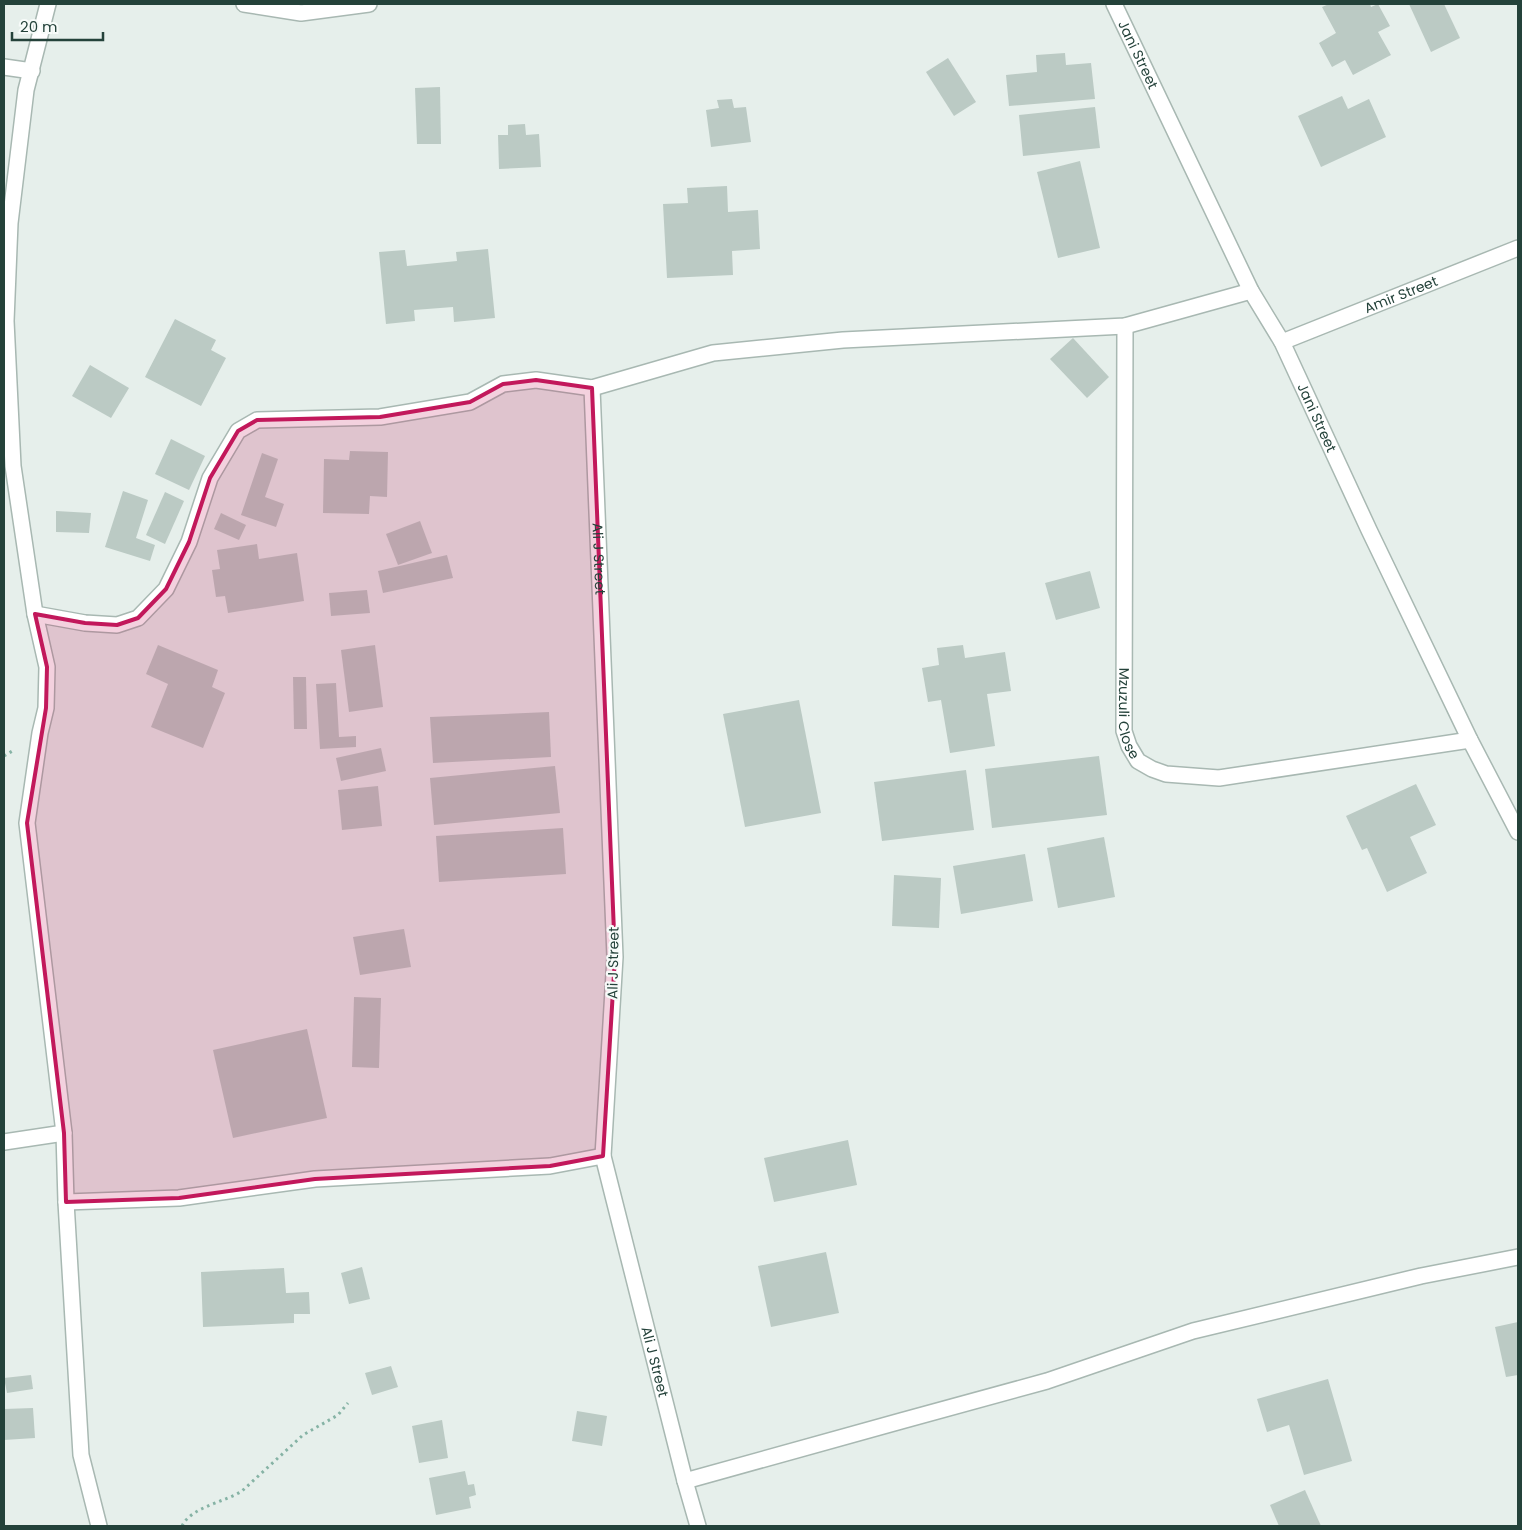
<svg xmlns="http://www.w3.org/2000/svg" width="1522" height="1530" font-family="Poppins,sans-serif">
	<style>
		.building { fill: #bbcac4 }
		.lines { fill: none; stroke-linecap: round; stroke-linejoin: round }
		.minor-casing { stroke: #a8b8b2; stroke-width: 18 }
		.path { stroke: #86b3a5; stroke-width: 3; stroke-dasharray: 2.5 4; stroke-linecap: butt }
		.minor { stroke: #fff; stroke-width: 15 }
		.marked { fill: #c2185b; fill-opacity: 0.2; stroke: #c2185b; stroke-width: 4; stroke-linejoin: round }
		.labels { text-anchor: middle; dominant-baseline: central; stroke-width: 4.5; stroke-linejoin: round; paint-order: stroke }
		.street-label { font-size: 14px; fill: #24423a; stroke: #f7fbf9 }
	</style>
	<rect width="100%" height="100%" fill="#e6efeb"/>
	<!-- building -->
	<g class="building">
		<path d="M1329 4H1370L1371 7 1378 4 1390 26 1378 32 1391 55 1353 75 1345 60 1332 67 1319 43 1336 33 1322 7Z"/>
		<path d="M1409 4H1444L1460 38 1431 52Z"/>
		<path d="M1065 53 1066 65 1091 63 1095 99 1009 106 1006 75 1037 72 1036 55Z"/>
		<path d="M948 58 976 102 954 116 926 72Z"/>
		<path d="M440 87 441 144H417L415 88Z"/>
		<path d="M1342 96 1348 109 1369 99 1386 137 1321 167 1298 116Z"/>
		<path d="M732 99 734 108 746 107 751 142 711 147 706 110 719 108 717 100Z"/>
		<path d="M1095 107 1100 148 1023 156 1019 115Z"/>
		<path d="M525 124 526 135 539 134 541 167 499 169 498 135H508V125Z"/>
		<path d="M1080 161 1100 248 1058 258 1037 172Z"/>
		<path d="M727 186 728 212 758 210 760 249 732 251 733 275 667 278 663 204 688 203 687 188Z"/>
		<path d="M488 249 495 318 454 322 453 307 414 310 415 321 386 324 379 252 405 250 407 266 457 261 456 252Z"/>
		<path d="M175 319 216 340 211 350 226 358 201 406 145 377Z"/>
		<path d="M1073 338 1109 377 1087 398 1050 359Z"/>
		<path d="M90 365 129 388 111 418 72 396Z"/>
		<path d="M171 439 205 456 189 490 155 474Z"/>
		<path d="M350 451 388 452 387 497 370 496 369 514 323 513 324 459 349 460Z"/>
		<path d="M262 453 278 459 265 497 284 504 276 527 241 515Z"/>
		<path d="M123 491 148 500 136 538 155 545 150 561 105 547Z"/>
		<path d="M165 492 184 501 165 544 146 535Z"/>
		<path d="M56 511 91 513 89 533 56 532Z"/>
		<path d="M221 513 246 525 239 540 214 529Z"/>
		<path d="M420 521 432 553 398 565 386 534Z"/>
		<path d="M257 544 259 559 297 553 304 601 228 613 225 596 216 597 212 570 220 569 217 550Z"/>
		<path d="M447 555 453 578 383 593 378 571Z"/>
		<path d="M1090 571 1100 608 1056 620 1045 583Z"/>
		<path d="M367 590 370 613 331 616 329 593Z"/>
		<path d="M158 645 218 670 212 687 225 693 203 748 151 727 168 684 146 674Z"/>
		<path d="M375 645 383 707 349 712 341 650Z"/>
		<path d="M963 645 965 658 1005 652 1011 691 987 694 995 746 950 753 941 700 928 702 922 668 939 665 937 648Z"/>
		<path d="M293 677H306L307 729H294Z"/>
		<path d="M336 683 339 737 356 736V747L320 749 316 684Z"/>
		<path d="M799 700 821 813 745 827 723 714Z"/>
		<path d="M549 712 551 757 433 763 430 717Z"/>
		<path d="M381 748 386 771 341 781 336 758Z"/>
		<path d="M1099 756 1107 815 992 828 985 769Z"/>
		<path d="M555 766 560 813 434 825 430 778Z"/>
		<path d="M966 770 974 830 882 841 874 782Z"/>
		<path d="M1416 784 1436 825 1410 837 1427 873 1387 892 1367 848 1362 850 1346 816Z"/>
		<path d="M378 786 382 826 342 830 338 790Z"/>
		<path d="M563 828 566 874 439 882 436 836Z"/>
		<path d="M1104 837 1115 897 1058 908 1047 848Z"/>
		<path d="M1025 854 1033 901 961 914 953 866Z"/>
		<path d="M894 875 941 878 939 928 892 926Z"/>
		<path d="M404 929 411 967 360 975 353 937Z"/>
		<path d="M354 997 381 998 379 1068 352 1067Z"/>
		<path d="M307 1029 327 1118 233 1138 213 1050Z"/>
		<path d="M848 1140 857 1185 774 1202 764 1158Z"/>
		<path d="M826 1252 839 1313 771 1327 758 1266Z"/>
		<path d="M362 1267 370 1299 349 1304 341 1273Z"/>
		<path d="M284 1268 286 1293 309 1292 310 1314H294V1323L203 1327 201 1272Z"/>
		<path d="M1518 1322V1375L1506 1377 1495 1327Z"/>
		<path d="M391 1366 398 1387 372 1395 365 1373Z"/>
		<path d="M31 1375 33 1389 7 1393 4 1378Z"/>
		<path d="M1328 1379 1352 1461 1304 1475 1289 1425 1267 1432 1257 1399Z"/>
		<path d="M33 1408 35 1438 4 1440V1409Z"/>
		<path d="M577 1411 607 1416 602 1446 572 1441Z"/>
		<path d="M442 1420 448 1458 419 1463 412 1426Z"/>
		<path d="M465 1471 468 1485 474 1484 476 1495 469 1497 471 1508 436 1515 429 1478Z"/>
		<path d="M1305 1490 1321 1526H1279L1270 1505Z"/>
	</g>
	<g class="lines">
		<defs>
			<g id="minor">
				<path d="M48 4 26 90 10 223 6 321 13 466 35 614 47 667 46 708 40 733 27 823 64 1133 66 1202 81 1455 99 1526"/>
				<path d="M244 4 301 13 369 4"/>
				<path id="s1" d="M1114 4 1251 291 1282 342 1369 530 1470 740 1518 832"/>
				<path d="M4 67 32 71"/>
				<path id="s2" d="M1125 326 1124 731 1129 746 1138 761 1152 769 1166 774 1219 778 1470 740"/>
				<path id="s3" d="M1282 342 1518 248"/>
				<path id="s4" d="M592 388 615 957 603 1156 685 1481 698 1526"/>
				<path d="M35 614 85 623 117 625 138 618 166 589 189 542 210 478 238 431 257 420 380 417 470 402 503 384 536 380 592 388 713 353 843 340 1125 326 1251 291"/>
				<path d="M4 1142 64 1133"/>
				<path d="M66 1202 179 1198 315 1179 550 1166 603 1156"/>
				<path d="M685 1481 901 1421 1047 1381 1193 1331 1421 1276 1518 1257"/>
			</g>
		</defs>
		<!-- minor casing -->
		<use href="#minor" class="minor-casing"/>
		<!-- path -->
		<g class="path">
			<path d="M4 756 14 750"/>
			<path d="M182 1526C191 1507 225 1502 242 1491L303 1435 338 1415 348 1403"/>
		</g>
		<!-- minor -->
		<use href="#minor" class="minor"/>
	</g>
	<!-- marked area -->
	<path class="marked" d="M536 380 592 388 615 957 603 1156 550 1166 315 1179 179 1198 66 1202 64 1133 27 823 46 708 47 667 35 614 85 623 117 625 138 618 166 589 189 542 210 478 238 431 257 420 380 417 470 402 503 384Z"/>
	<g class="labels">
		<!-- street labels -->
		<g class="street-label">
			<text stroke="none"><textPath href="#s1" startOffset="56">Jani Street</textPath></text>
			<text stroke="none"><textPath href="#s3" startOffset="128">Amir Street</textPath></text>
			<text stroke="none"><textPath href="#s1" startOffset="461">Jani Street</textPath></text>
			<text stroke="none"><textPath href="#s4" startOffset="171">Ali J Street</textPath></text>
			<text stroke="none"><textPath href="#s2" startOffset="388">Mzuzuli Close</textPath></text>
			<text transform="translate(613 963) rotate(-89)">Ali J Street</text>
			<text stroke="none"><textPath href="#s4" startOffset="981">Ali J Street</textPath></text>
		</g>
	</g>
	<!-- border -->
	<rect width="1522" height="1530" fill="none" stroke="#24423a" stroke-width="10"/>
	<!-- scale -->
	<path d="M12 32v8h91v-8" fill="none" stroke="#24423a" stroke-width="2.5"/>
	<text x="20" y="32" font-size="15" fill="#24423a" stroke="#f7fbf9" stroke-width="4" paint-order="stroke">20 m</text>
</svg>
